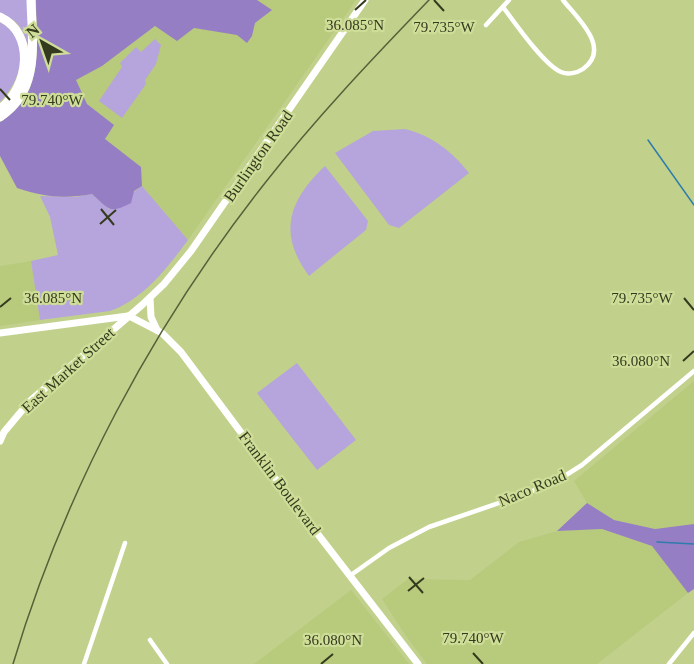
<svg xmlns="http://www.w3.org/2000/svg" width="694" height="664" font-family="Georgia,serif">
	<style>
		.built { fill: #b8ca7c }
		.green { fill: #b6a4dc }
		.forest { fill: #967ec4 }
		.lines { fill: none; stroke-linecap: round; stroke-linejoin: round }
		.stream { stroke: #2d7cac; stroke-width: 1.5 }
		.street { stroke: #fff; stroke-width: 4.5 }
		.secondary { stroke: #fff; stroke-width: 7 }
		.highway { stroke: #fff; stroke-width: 9 }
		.rail { stroke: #576039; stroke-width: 1.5 }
		.ticks { fill: none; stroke: #343a1e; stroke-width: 2 }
		.labels { text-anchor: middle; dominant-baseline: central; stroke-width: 4.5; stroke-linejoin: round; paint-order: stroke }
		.street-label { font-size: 16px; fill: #343a1e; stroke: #cede98 }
		.ticks-label { font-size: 15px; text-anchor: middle; fill: #343a1e; stroke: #cede98; stroke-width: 4.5; stroke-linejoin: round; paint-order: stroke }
	</style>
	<rect width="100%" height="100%" fill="#c1d18c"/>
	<!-- built -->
	<g class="built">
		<path d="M257 0H356L188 240 142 186 140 167 105 139 113 125 87 104 75 80 102 66 155 26 177 40 194 28 252 36 255 23 271 10Z"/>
		<path d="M31 261 40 320 0 326V266Z"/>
		<path d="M694 381V524L655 529 614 520 587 503 574 481Z"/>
		<path d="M602 529 652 546 688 593 597 664H427L406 636 382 599 408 579 470 580 519 542 557 531Z"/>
		<path d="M351 590 409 664H254Z"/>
	</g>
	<!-- green -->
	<g class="green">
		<path d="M0 0H27L29 44H27C23 28 16 18 0 14Z"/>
		<path d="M0 22C5 25 12 28 15 33 28 56 18 84 0 102Z"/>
		<path d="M155 39 161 45 156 64 145 80 146 84 122 118 99 101 122 67 120 63 136 47 141 52Z"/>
		<path d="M405 129C433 136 451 151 469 173L399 228 389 225 335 153 373 131Z"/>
		<path d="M325 166 368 221 366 230 309 276C277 233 289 200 325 166Z"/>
		<path d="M142 186 188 240C167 268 144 299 110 311L40 320 31 261 58 255 50 217 40 196 75 197 92 194 109 209Z"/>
		<path d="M297 363 356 440 317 470 257 393Z"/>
	</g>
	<!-- forest -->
	<g class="forest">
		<path d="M36 0H257L272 10 255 23 252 36 247 43 237 35 194 28 177 41 155 26 102 66 76 80 87 104 114 125 105 139 141 167 142 186 134 191 131 203C109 214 110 210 92 194 65 199 43 197 17 188L0 156V122C46 93 36 47 36 0Z"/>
		<path d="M587 503 614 520 655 529 694 524V589L688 593 652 546 602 529 557 531Z"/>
	</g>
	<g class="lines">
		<!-- stream -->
		<g class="stream">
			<path d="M648 140 694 205"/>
			<path d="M657 542 694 544"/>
		</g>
		<!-- street -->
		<g class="street">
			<path d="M503 7C515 23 544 65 561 72 568 75 577 73 583 69 612 48 577 18 563 0"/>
			<path d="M486 25 509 0"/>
			<path d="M351 575 389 548 429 527 528 493 563 477 582 465 694 371"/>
			<path d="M150 640 167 664"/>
			<path d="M84 664 125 543"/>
			<path d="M669 664 694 633"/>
		</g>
		<!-- secondary -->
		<g class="secondary">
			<path d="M150 298 151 317 157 330"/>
			<path d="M129 316 162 333 181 352 283 489 418 664"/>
			<path d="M0 333 128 316"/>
			<path d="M0 441 4 432 30 401 142 305 164 284 191 251 365 0"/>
		</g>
		<!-- highway -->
		<g class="highway">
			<path d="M0 17C36 34 29 87 0 109"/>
			<path d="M0 117C41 90 32 42 31 0"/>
		</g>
		<!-- rail -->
		<path class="rail" d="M13 664C65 490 153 325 265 183 316 118 372 59 429 0"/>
	</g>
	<!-- ticks -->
	<path class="ticks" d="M434 0 444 11M355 10 366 0M0 89 10 100M101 209 114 225M100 224 116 210M684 298 694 310M0 307 11 298M683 361 694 351M409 577 423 593M408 591 424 578M473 653 483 664M321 664 333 654"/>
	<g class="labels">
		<!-- street labels -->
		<g class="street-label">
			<text transform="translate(258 156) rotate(-55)">Burlington Road</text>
			<text transform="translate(68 370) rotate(-42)">East Market Street</text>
			<text transform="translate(280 483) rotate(53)">Franklin Boulevard</text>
			<text transform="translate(532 488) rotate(-23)">Naco Road</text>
		</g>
	</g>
	<g class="ticks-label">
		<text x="355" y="30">36.085°N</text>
		<text x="444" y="32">79.735°W</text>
		<text x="52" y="105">79.740°W</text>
		<text x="53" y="303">36.085°N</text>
		<text x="642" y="303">79.735°W</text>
		<text x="641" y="366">36.080°N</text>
		<text x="473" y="643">79.740°W</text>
		<text x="333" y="645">36.080°N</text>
	</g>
	<!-- north arrow -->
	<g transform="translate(42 42) rotate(320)" stroke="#cede98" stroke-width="4.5" paint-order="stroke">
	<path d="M0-4.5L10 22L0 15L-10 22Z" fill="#343a1e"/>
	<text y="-9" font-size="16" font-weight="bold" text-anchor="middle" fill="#343a1e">N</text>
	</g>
</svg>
